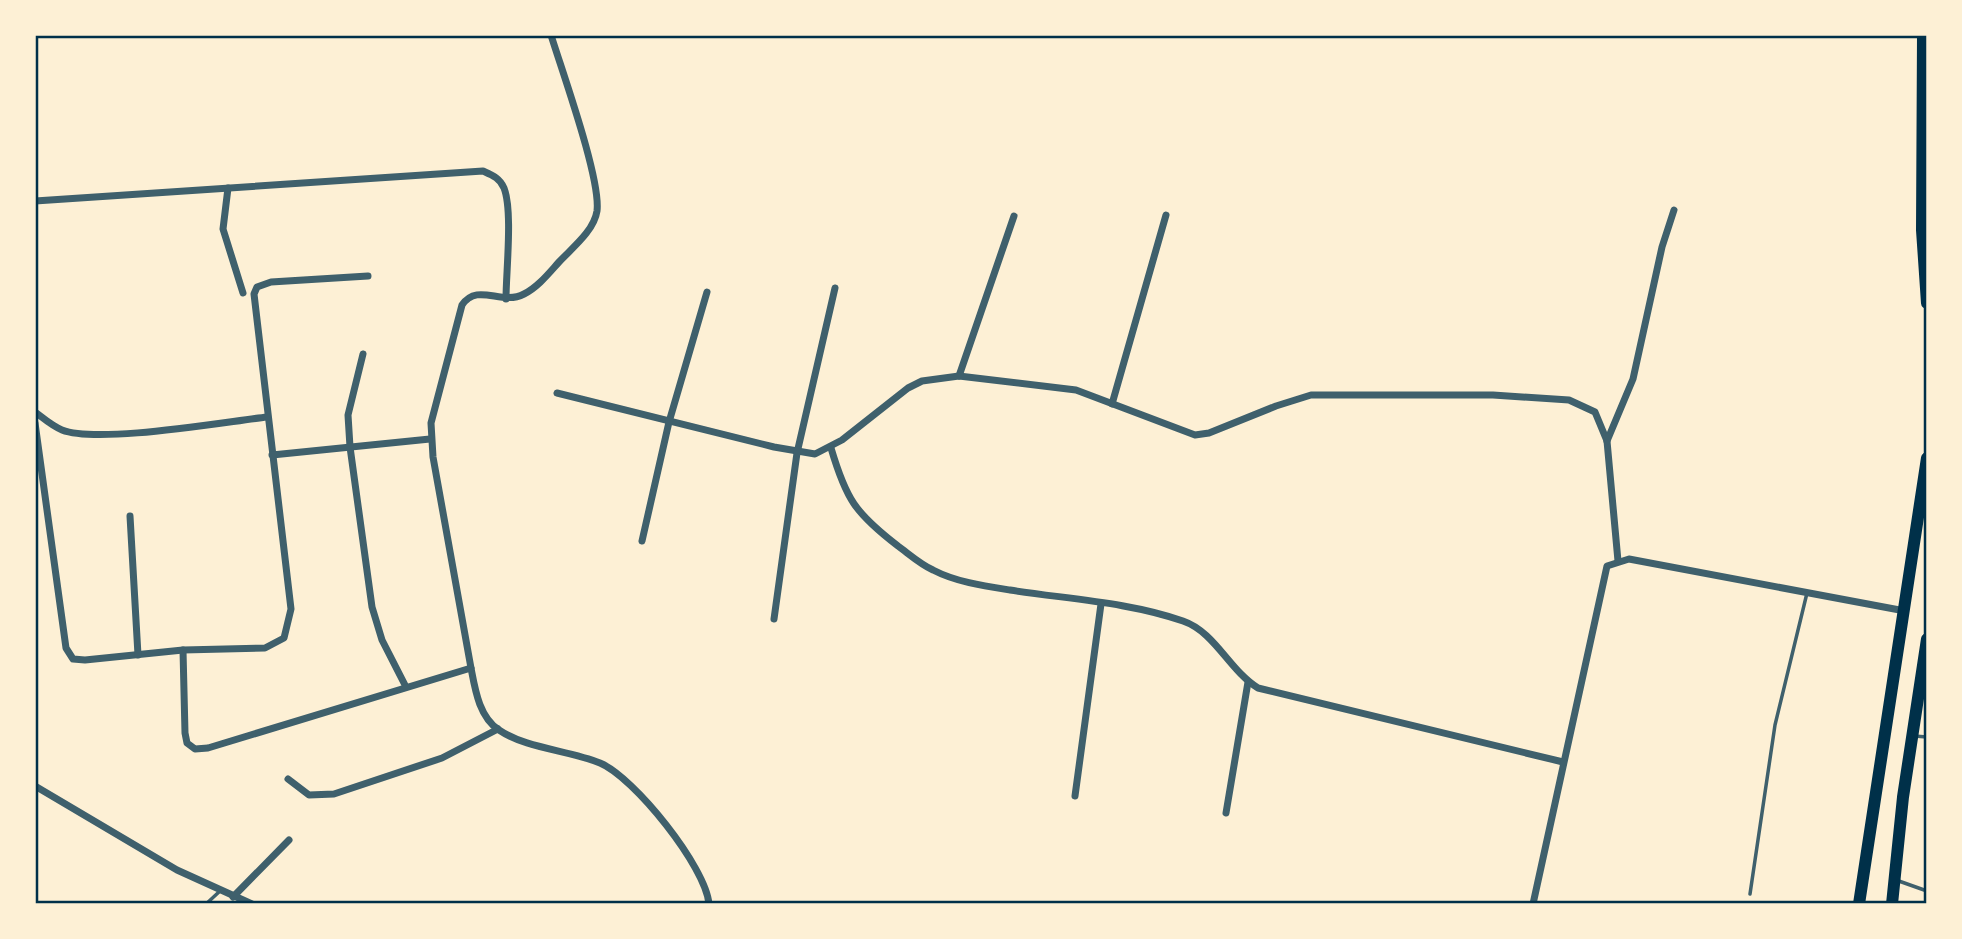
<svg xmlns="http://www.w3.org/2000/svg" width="1962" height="939" font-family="Manrope,sans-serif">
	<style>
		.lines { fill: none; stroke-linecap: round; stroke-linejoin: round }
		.service { stroke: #3f606c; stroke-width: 3.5 }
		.minor { stroke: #3f606c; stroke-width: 7 }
		.primary { stroke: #003049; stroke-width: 12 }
		.neatline { fill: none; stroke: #003049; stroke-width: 2.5 }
	</style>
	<rect width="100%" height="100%" fill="#fdf0d5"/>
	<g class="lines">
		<!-- service -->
		<g class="service">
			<path d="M1914 736 1927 737"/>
			<path d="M1896 880 1927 891"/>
			<path d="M1750 894 1775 725 1807 593"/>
			<path d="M206 904 220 891"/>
		</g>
		<!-- minor -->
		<g class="minor">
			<path d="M551 35C562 71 601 179 597 211 594 231 572 248 559 262 549 273 538 287 524 294 501 306 478 282 462 305L431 423 433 457 471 668C475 689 479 717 499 730 527 749 569 750 600 763 634 777 706 867 709 904"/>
			<path d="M228 188 223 229 243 293"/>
			<path d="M35 201 483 171C492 175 500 178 504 188 513 211 506 272 506 299"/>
			<path d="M363 354 348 415 350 447 372 607 382 640 406 687"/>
			<path d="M959 376 1014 216"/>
			<path d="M557 393 774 447 815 454 842 440 908 388 922 381 959 376 1076 390 1195 435 1209 433 1276 406 1311 395H1493L1569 400 1595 412 1607 441 1618 561"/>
			<path d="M1112 404 1166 215"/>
			<path d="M35 412C43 418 52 426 62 430 98 444 223 422 267 417"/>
			<path d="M35 423 66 648 73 659 85 660 183 650 265 648 284 638 291 609 254 294 257 287 271 282 368 276"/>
			<path d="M1607 441 1633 379 1662 247 1674 210"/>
			<path d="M831 448C846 499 855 513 898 546 909 554 920 564 933 570 956 582 984 586 1010 590 1067 599 1129 602 1183 621 1215 632 1229 670 1258 688L1563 762"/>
			<path d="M272 455 430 439"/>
			<path d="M130 516 138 655"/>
			<path d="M642 541 669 422 707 292"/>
			<path d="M774 619 797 453 835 288"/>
			<path d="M183 650 185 733 187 743 195 749 208 748 471 668"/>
			<path d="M288 779 309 795 334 794 442 758 498 729"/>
			<path d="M35 786 177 870 252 904"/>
			<path d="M1075 796 1101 604"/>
			<path d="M1226 813 1248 682"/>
			<path d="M233 897 289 840"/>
			<path d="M1533 904 1607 566 1629 559 1905 611"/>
		</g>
		<!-- primary -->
		<g class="primary">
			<path d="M1923 35 1922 230 1927 303"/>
			<path d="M1859 904 1927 458"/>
			<path d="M1892 904 1903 797 1927 639"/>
		</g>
	</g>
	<!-- border -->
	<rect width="1962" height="939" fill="none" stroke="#fdf0d5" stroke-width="74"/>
	<rect x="37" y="37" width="1888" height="865" class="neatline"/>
</svg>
